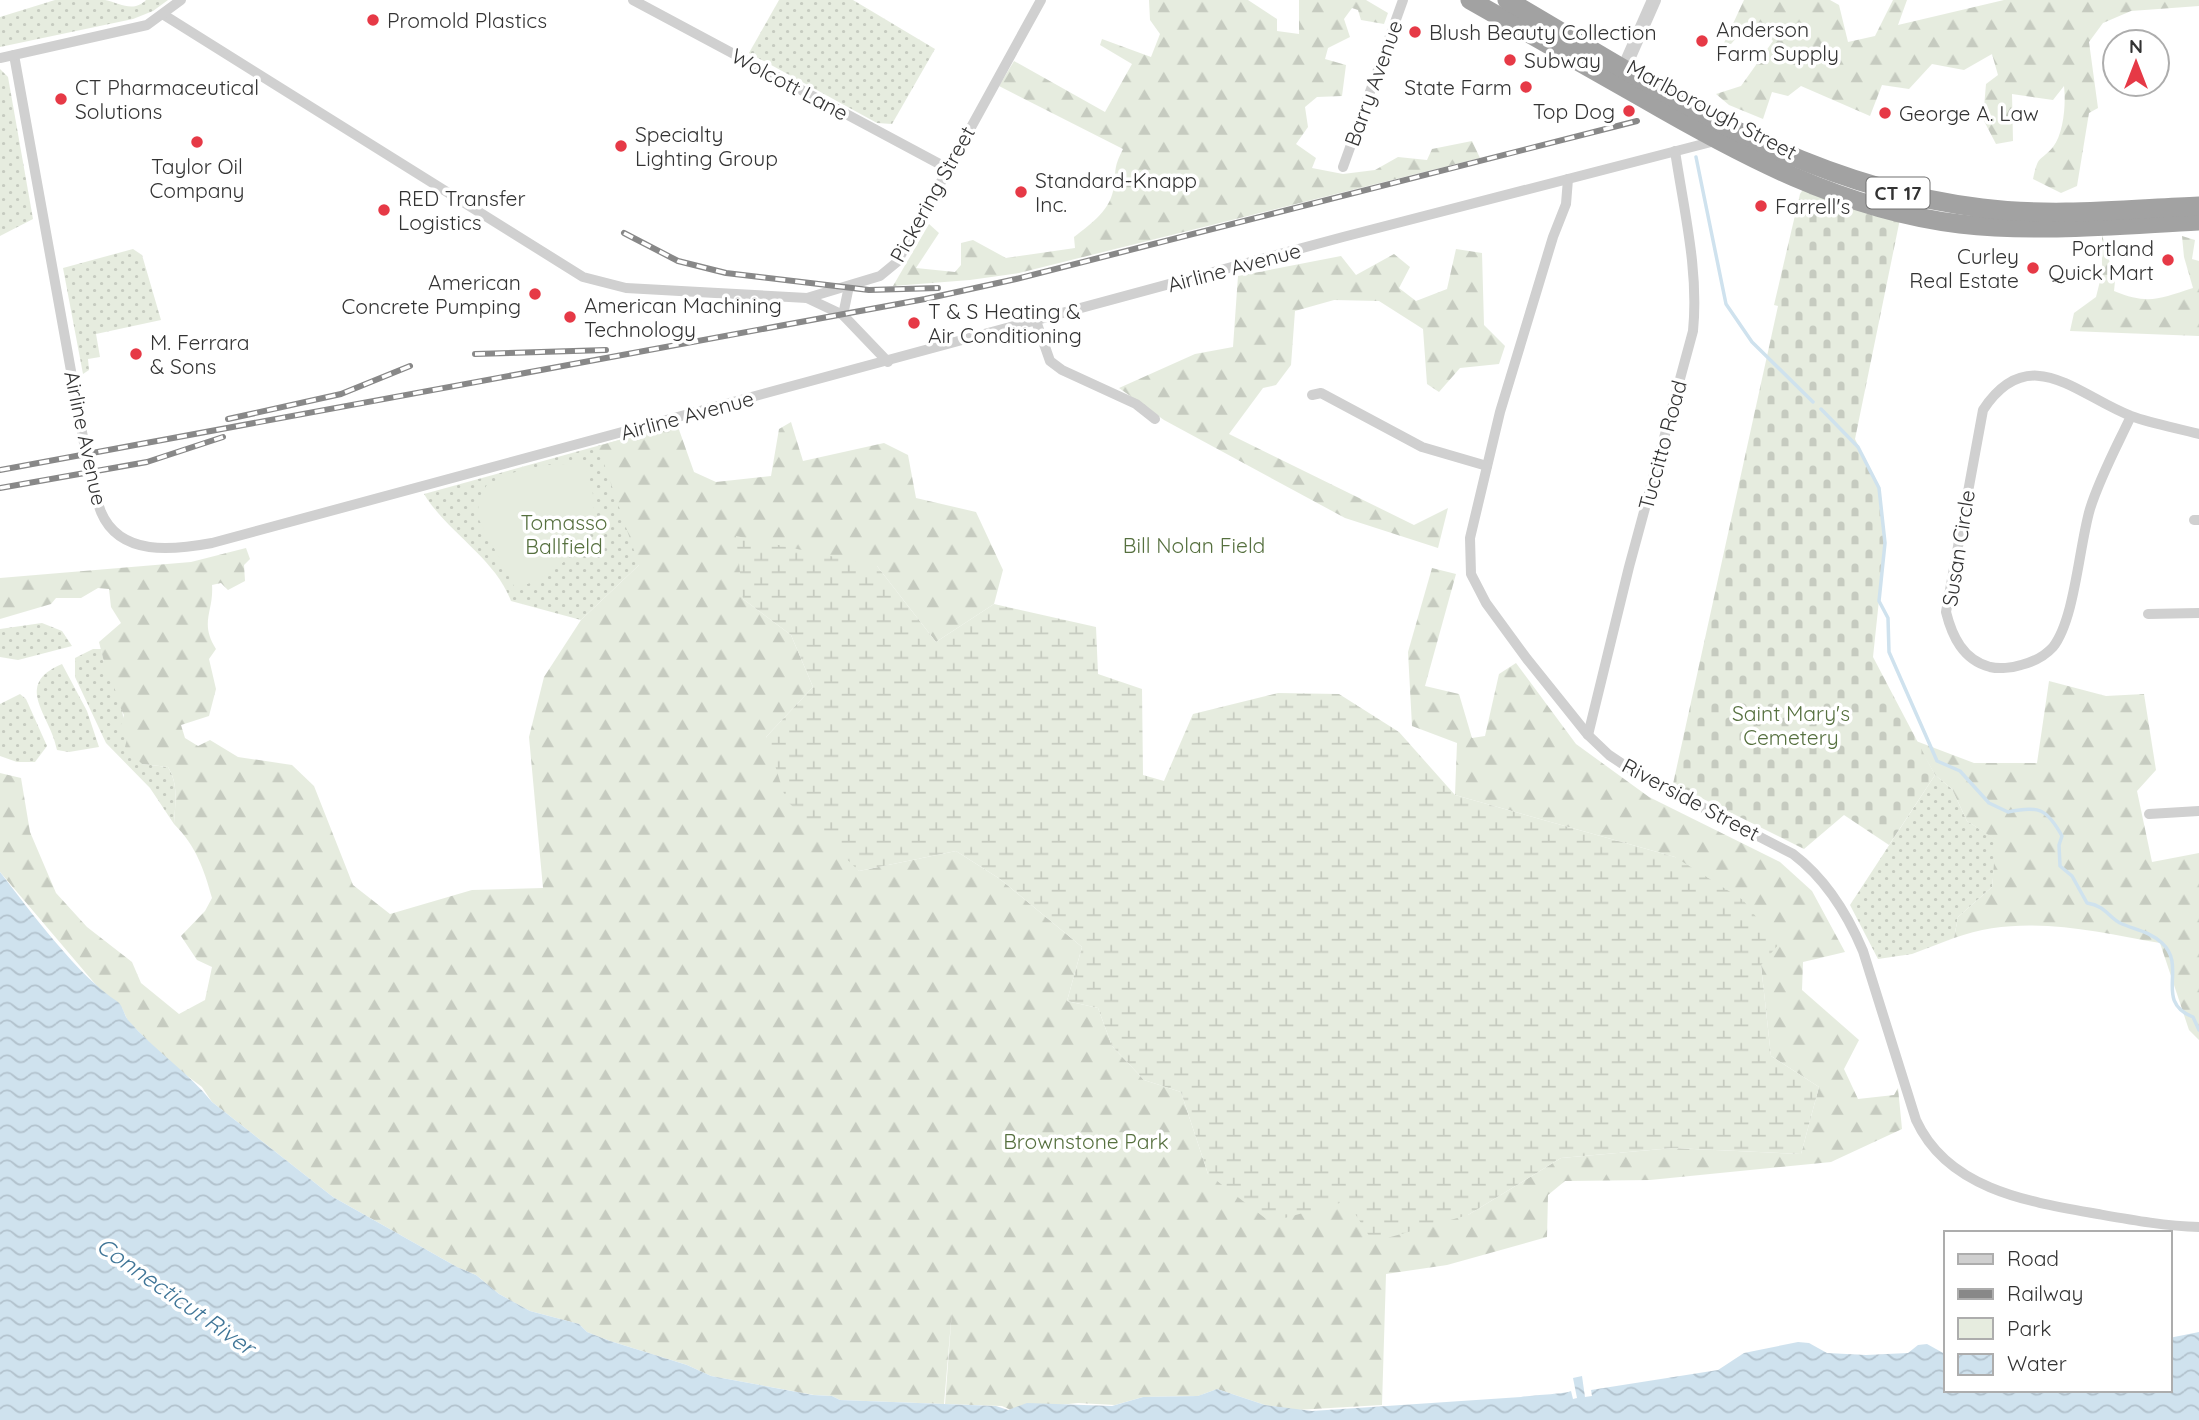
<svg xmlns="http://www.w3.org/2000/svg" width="2199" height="1420" font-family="Quicksand,sans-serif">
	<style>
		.green { fill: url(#green-dots) }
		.forest { fill: url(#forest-firs) }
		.wetland { fill: url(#wetland-marsh) }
		.cemetery { fill: url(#cemetery-stones) }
		.pitch { fill: #e6ecdf }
		.water { fill: url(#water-waves) }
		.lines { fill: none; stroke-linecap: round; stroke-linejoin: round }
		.stream { stroke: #cfe2ee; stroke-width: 3.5 }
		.minor { stroke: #d0d0d0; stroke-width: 10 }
		.tertiary { stroke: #d0d0d0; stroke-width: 14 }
		.trunk { stroke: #a2a2a2; stroke-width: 19 }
		.rail-casing { stroke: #888; stroke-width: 6 }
		.rail { stroke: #fff; stroke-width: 3.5; stroke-dasharray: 10; stroke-linecap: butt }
		.poi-dot { fill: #e63946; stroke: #fff; stroke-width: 2.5 }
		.labels { text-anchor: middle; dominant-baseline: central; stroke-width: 7; stroke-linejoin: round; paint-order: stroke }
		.shield { fill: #fff; stroke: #707070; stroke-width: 2 }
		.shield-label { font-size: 19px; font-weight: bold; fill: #333 }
		.poi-label { font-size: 21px; fill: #333; stroke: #fff; text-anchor: start }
		.street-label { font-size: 21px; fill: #333; stroke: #fff }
		.park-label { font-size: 21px; fill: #56703f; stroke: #fff }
		.water-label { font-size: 23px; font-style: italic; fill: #3f7597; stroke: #fff }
	</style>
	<defs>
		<pattern id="green-dots" width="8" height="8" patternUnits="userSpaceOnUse" patternTransform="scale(1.75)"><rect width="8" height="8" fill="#e6ecdf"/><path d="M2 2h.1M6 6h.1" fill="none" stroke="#c6cbc0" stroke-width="1.8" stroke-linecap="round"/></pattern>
		<pattern id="forest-firs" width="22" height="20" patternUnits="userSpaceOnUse" patternTransform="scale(1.75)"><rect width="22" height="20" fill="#e6ecdf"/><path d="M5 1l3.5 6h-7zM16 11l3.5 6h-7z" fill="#c6cbc0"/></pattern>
		<pattern id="wetland-marsh" width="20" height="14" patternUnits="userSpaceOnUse" patternTransform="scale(1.75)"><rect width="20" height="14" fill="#e6ecdf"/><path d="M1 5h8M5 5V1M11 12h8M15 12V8" fill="none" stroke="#c6cbc0"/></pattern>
		<pattern id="cemetery-stones" width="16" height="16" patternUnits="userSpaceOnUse" patternTransform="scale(1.75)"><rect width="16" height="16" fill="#e6ecdf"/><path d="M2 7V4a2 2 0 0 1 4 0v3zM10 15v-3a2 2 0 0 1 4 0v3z" fill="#c6cbc0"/></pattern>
		<pattern id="water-waves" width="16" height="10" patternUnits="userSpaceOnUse" patternTransform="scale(1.75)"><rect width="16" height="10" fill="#cfe2ee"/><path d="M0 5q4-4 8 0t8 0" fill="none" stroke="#b2c2cd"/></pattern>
	</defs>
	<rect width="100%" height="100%" fill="#fff"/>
	<!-- green -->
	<g class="green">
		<path d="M55 0C71 0 90 0 105 0 120 3 133 13 146 0H168L153 11 133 19 0 47V17Z"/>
		<path d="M779 0H853L935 49 892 124 877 123 749 53Z"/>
		<path d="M0 69 8 77 33 219 0 236Z"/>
		<path d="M133 249 142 255 161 320 96 334 100 357 88 359 89 370 83 374 63 268Z"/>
		<path d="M644 433 639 565 581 620 511 601C495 558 448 533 424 494Z"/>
		<path d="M42 623 62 631 72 646 18 660 0 657V629Z"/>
		<path d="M93 649H101L104 662 119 693 127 739 142 764 168 767C179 785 175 803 174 824L150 788 106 743 75 677V658Z"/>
		<path d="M62 664 87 711 99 747 69 752 57 750C51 715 12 685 62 664Z"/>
		<path d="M20 694 26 699 47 746 35 762H17L0 756V704Z"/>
		<path d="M1935 775 1952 789 1967 821 1997 840 1992 887 1958 917 1954 938 1912 954 1878 959 1850 905Z"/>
	</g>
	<!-- forest -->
	<g class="forest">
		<path d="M1149 0H1248L1277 19V31L1299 34V0H1366L1388 13 1384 24 1361 20 1358 10 1352 8 1344 19 1350 37 1328 48 1325 59 1346 65 1342 96 1317 97 1305 107 1308 127 1296 144 1316 158 1312 168 1343 174 1375 170 1398 157 1427 160 1432 149 1472 141 1480 158 1019 273 970 280 893 286 929 224 939 233 916 268 955 272 961 265V243L973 240 1006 258 1075 248 1074 237C1092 223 1111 210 1114 186 1116 168 1114 167 1123 149L999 86 1014 61 1105 112 1132 64 1100 45 1102 39 1151 57 1160 34 1150 20Z"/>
		<path d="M1744 0H1830L1839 5 1848 42 1875 36 1893 0H1907L1898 25 2004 0H2199V6L2131 11 2103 23 2089 42 2098 108 2089 113 2077 186 2061 193 2033 179C2039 153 2038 164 2053 147 2064 133 2066 103 2064 86L2053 100 2012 94 2013 141 1996 144 1983 119 1986 84 1998 75 1992 54 1964 70 1932 64 1909 89 1882 85 1870 116 1801 86 1788 96 1772 92 1763 119 1729 105 1716 94 1741 86 1773 41 1759 25 1746 27 1731 44 1724 43Z"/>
		<path d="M2102 235 2115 281 2114 291C2148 305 2159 299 2193 288L2184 257 2182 236 2195 240 2192 259 2199 261V336L2070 331 2074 313 2096 297 2102 273Z"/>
		<path d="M1456 249 1482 253 1484 325 1505 346 1499 364 1460 368 1439 392 1427 384 1423 329 1379 301 1334 300 1295 311 1291 365 1276 385 1263 388 1229 434 1414 525 1448 508 1438 548 1345 518 1164 420 1119 388 1195 354 1233 347 1238 276 1341 256 1356 275 1394 254 1410 267 1399 288 1416 301 1447 289Z"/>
		<path d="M791 422 803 461 884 443 908 455 916 498 976 512 1003 570 994 604 936 642 877 566 743 599 791 635 813 687 766 737 859 871 956 851 1000 879 1082 947 1067 1001 1098 1008 1112 1046 1144 1080 1181 1092 1208 1174 1348 1201 1468 1215 1561 1158 1673 1148 1801 1154 1819 1087 1771 1056 1761 965 1675 857 1455 795 1457 743 1412 726 1408 652 1432 568 1456 574 1425 686 1459 694 1472 738 1485 736 1499 674 1516 663 1576 744 1649 797 1780 862 1812 891 1845 952 1803 962 1802 990 1859 1040 1844 1069 1858 1099 1894 1095 1898 1088 1902 1129 1831 1162 1650 1180 1565 1181 1548 1195 1547 1237 1447 1265 1386 1274 1382 1405 1296 1410 1265 1405 1217 1389 1198 1396 1143 1397 1115 1405 1078 1403 1011 1410 1002 1406 945 1404 952 1310 944 1404 840 1400 832 1396 814 1395 711 1376 687 1365 610 1341 587 1332 579 1324 530 1311 499 1294 476 1275 457 1267 333 1197 212 1102 202 1087 170 1063 128 1021 122 1008 102 992 0 872V773L21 778 30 832 56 893 87 927 132 962 141 983 179 1014 205 1000 212 967 197 960 181 936 205 911 212 898C204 869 196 846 174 824 175 803 179 785 168 767L142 764 125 747 127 739 120 728 124 715C115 698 118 683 101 670L104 662 99 642 121 623 111 607 109 589 98 588 81 598H56L51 604 0 619V578L191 562 246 548 250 559 244 565 245 581 228 590 221 583 212 585C214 612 199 622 216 649L209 659 216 689 209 716 181 725 185 738 198 746 210 740 238 757 292 765 314 786 353 885 390 914 472 890 543 888 529 737 544 677 581 620 639 565 598 446 677 424 694 472 716 482 771 476 779 429Z"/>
		<path d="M2049 681 2106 696 2144 694 2156 770 2137 791 2152 862 2199 853V1040L2189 1030 2160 943C2092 931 2022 913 1954 938L1958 917 1992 887 1996 840 1967 821 1952 789 1935 775 1916 741 1974 763H2037Z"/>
	</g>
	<!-- wetland -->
	<path class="wetland" d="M736 536 877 566 936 642 994 604 1096 627 1098 674 1142 689 1143 775 1164 781 1193 714 1278 693 1339 694 1399 732 1455 795 1675 857 1743 900 1778 945 1761 965 1771 1056 1819 1087 1801 1154 1673 1148 1561 1158 1468 1215 1373 1242 1347 1201 1270 1222 1208 1174 1181 1092 1144 1080 1112 1046 1098 1008 1067 1001 1082 947 1000 879 956 851 859 871 786 800 766 737 813 687 791 635 743 599Z"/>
	<!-- cemetery -->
	<path class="cemetery" d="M1804 188 1900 219 1855 439 1879 488 1885 543 1873 657 1935 775 1889 845 1844 815 1804 849 1673 784 1778 306 1774 305 1800 194Z"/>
	<!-- pitch -->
	<path class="pitch" d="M584 463C587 473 592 484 593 495 599 540 554 579 515 588L477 516 480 496 488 483 497 482 502 475 546 465Z"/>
	<!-- water -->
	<path class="water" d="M0 872C30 911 79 977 118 1002 123 1006 124 1015 128 1020 154 1050 188 1072 212 1102L333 1197 457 1267 476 1275 499 1294 530 1311 579 1324 587 1332 610 1341 687 1365 711 1376 813 1395 832 1396 840 1400 996 1406 1008 1410 1027 1403 1112 1406 1143 1397 1198 1396 1217 1389 1265 1405 1312 1411 1521 1397C1532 1395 1566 1394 1571 1391L1573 1399 1577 1398 1573 1378 1582 1376 1585 1397 1592 1396 1591 1390 1718 1370 1744 1353 1798 1342 1809 1343 1827 1353 1866 1355 1908 1353 1918 1345 1927 1344 1945 1354V1390H2169V1338L2199 1332V1420H0Z"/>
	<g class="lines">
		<!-- stream -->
		<g class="stream">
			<path d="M1696 157 1726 304 1752 342 1813 402"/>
			<path d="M1821 409 1858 447 1879 488 1885 543 1879 601 1888 618 1889 652 1937 761 1960 771 1989 803 2008 812C2039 805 2047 809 2062 836L2059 845 2060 866 2072 876 2087 903C2107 906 2108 918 2122 924 2137 930 2150 932 2162 943 2188 967 2153 1001 2193 1017L2199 1030"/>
		</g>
		<!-- minor -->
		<g class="minor">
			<path d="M633 0 947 168"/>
			<path d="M164 15 583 277 626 288 807 298 880 276 897 262 1041 0"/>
			<path d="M14 55 86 454C91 473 94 494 101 512 120 557 174 550 212 543L1343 237 1715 141"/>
			<path d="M0 58 147 25 181 0"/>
			<path d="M1343 167 1403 0"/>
			<path d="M1568 179 1566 204 1553 237 1500 412 1470 538 1471 574 1486 603 1527 659 1588 735 1609 755 1636 773 1793 854C1826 879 1847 913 1863 951L1916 1120C1948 1190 2030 1202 2098 1214 2132 1220 2165 1226 2199 1227"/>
			<path d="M807 298 843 315 888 362"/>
			<path d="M843 315 849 286"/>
			<path d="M1036 321 1050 361 1062 370 1136 404 1155 419"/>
			<path d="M1312 395 1321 393 1422 447 1487 466"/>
			<path d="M2131 416C2117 446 2100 477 2090 509 2079 546 2075 619 2053 647 2044 657 2033 662 2021 665 2012 668 1999 669 1990 667 1963 660 1952 636 1946 612L1983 410C2029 340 2077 395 2131 416 2153 424 2177 428 2199 434"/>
			<path d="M2194 520H2199"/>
			<path d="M2148 614 2199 613"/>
			<path d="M1588 735 1629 567 1693 331C1699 271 1684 211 1675 151"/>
			<path d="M2149 814 2199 811"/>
		</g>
		<!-- tertiary -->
		<path class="tertiary" d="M1621 75 1654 0"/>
		<!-- trunk -->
		<g class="trunk">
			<path d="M1470 0C1527 32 1584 65 1641 97 1741 155 1843 210 1960 224 2039 233 2120 225 2199 221"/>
			<path d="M1507 0C1662 90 1799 186 1982 208 2054 217 2127 209 2199 206"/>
		</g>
		<defs>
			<g id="rail">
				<path d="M624 233 678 261 726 273 869 290 938 288"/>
				<path d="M475 354 606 350"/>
				<path d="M228 419 341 394 410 366"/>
				<path d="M0 470 925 299 1016 279 1637 121"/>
				<path d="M0 488 147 462 223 437"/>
			</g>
		</defs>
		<!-- rail casing -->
		<use href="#rail" class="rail-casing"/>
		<!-- rail -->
		<use href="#rail" class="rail"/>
	</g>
	<!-- markers -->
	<g class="poi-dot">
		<circle cx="373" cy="20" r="7"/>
		<circle cx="1415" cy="32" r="7"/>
		<circle cx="1702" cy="41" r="7"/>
		<circle cx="1510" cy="60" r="7"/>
		<circle cx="1526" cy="87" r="7"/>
		<circle cx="61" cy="99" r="7"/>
		<circle cx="1629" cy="111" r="7"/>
		<circle cx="1885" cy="113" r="7"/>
		<circle cx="197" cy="142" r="7"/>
		<circle cx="621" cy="146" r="7"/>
		<circle cx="1021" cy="192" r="7"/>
		<circle cx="1761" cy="206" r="7"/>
		<circle cx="384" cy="210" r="7"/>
		<circle cx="2168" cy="260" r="7"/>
		<circle cx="2033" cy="268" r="7"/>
		<circle cx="535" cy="294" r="7"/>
		<circle cx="570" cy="317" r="7"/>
		<circle cx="914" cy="323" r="7"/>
		<circle cx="136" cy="354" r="7"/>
	</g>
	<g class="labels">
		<!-- shield labels -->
		<rect class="shield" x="1866.5" y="177.5" width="63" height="31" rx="5"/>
		<g class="shield-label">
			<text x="1898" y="193">CT 17</text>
		</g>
		<!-- poi labels -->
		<g class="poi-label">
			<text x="387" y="20">Promold Plastics</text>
			<text x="1716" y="29">Anderson<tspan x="1716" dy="24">Farm Supply</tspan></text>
			<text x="1429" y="32">Blush Beauty Collection</text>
			<text x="1524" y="60">Subway</text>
			<text x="75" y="87">CT Pharmaceutical<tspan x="75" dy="24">Solutions</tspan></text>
			<text x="1512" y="87" text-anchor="end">State Farm</text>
			<text x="1615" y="111" text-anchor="end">Top Dog</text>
			<text x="1899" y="113">George A. Law</text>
			<text x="635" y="134">Specialty<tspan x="635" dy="24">Lighting Group</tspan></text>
			<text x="197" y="166" text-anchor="middle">Taylor Oil<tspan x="197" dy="24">Company</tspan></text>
			<text x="1035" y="180">Standard-Knapp<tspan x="1035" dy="24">Inc.</tspan></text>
			<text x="398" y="198">RED Transfer<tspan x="398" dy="24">Logistics</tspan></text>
			<text x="1775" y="206">Farrell's</text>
			<text x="2154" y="248" text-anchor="end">Portland<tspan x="2154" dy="24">Quick Mart</tspan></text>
			<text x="2019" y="256" text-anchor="end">Curley<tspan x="2019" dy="24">Real Estate</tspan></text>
			<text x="521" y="282" text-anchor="end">American<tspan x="521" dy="24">Concrete Pumping</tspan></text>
			<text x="584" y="305">American Machining<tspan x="584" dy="24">Technology</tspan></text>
			<text x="928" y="311">T &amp; S Heating &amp;<tspan x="928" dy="24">Air Conditioning</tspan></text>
			<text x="150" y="342">M. Ferrara<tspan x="150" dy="24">&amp; Sons</tspan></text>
		</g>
		<!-- street labels -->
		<g class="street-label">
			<text transform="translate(1373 83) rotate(-70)">Barry Avenue</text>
			<text transform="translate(790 84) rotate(28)">Wolcott Lane</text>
			<text transform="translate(1712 109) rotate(28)">Marlborough Street</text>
			<text transform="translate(932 194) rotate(-61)">Pickering Street</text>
			<text transform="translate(1234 267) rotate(-15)">Airline Avenue</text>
			<text transform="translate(687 415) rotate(-15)">Airline Avenue</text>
			<text transform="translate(86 438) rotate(78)">Airline Avenue</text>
			<text transform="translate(1662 445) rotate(-75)">Tuccitto Road</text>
			<text transform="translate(1958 548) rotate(-81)">Susan Circle</text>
			<text transform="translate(1691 799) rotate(28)">Riverside Street</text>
		</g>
		<!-- park labels -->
		<g class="park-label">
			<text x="564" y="522">Tomasso<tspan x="564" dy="24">Ballfield</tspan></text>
			<text x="1194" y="545">Bill Nolan Field</text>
			<text x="1791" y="713">Saint Mary's<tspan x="1791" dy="24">Cemetery</tspan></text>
			<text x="1086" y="1141">Brownstone Park</text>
		</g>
		<!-- water labels -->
		<g class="water-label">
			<text transform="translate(176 1296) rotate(35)">Connecticut River</text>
		</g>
	</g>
	<!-- legend -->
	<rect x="1944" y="1231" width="228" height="161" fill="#ffffff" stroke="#adadad" stroke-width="2"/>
	<rect x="1958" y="1254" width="35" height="10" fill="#d0d0d0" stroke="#adadad" stroke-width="2"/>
	<text x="2007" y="1266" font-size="21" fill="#333333">Road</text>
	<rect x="1958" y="1289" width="35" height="10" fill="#888888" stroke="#adadad" stroke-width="2"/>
	<text x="2007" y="1301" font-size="21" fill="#333333">Railway</text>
	<rect x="1958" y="1318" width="35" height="21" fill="#e6ecdf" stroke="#adadad" stroke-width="2"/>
	<text x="2007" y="1336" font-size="21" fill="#333333">Park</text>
	<rect x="1958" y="1354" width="35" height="21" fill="url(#water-waves)" stroke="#adadad" stroke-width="2"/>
	<text x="2007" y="1371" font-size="21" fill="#333333">Water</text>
	<!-- north arrow -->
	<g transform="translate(2136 63)"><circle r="33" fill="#ffffff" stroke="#adadad" stroke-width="2"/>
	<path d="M0-5L12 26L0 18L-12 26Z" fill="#e63946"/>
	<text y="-10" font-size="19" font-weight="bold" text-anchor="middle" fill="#333333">N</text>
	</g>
</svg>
